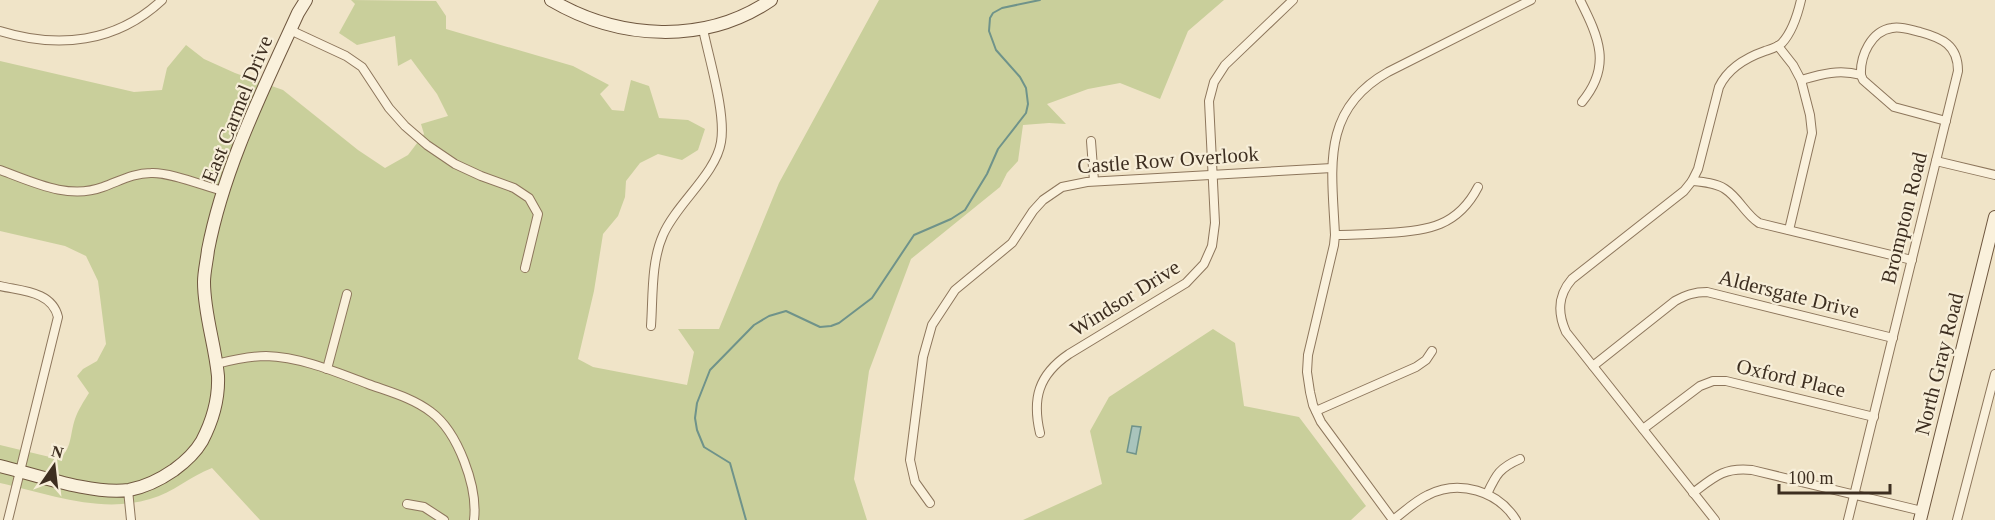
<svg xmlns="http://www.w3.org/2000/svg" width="1995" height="520" font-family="Georgia,serif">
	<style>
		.green { fill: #c9cf9b }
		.water { fill: #a9c4bc; stroke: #6f938a; stroke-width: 1.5 }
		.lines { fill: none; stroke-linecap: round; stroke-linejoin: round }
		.stream { stroke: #6f938a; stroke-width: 2 }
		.street-casing { stroke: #8d765c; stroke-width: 10 }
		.secondary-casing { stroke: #6f573f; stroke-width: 14 }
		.street { stroke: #faf1dc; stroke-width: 8 }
		.secondary { stroke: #faf1dc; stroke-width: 12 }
		.labels { text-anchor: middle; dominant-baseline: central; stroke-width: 4.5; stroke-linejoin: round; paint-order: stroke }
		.street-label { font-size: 21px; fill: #3d2e20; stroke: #f7eed8 }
	</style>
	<rect width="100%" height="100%" fill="#f0e4c8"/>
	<!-- green -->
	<g class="green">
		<path d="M351 0 436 1 446 16V29L573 66 609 85 600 94 612 110 624 111 631 80 649 86 659 118 688 120 705 129 698 150 682 160 658 154 640 163 626 181 625 197 618 216 603 234 594 291 578 359 593 367 687 385 694 352 678 329H719L779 183 879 0H1224L1188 31 1160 99 1120 83 1088 89 1047 104 1066 124 1049 123 1023 125 1018 161 1007 173 1000 187 911 259 869 371 854 479 867 520H260L212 468C190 476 173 493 150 499 101 514 48 494 0 483V445L58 459C72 451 70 433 75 419 78 410 84 401 89 393L77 376 83 369 97 361 106 344 98 281 86 256 65 246 0 231V61L134 92 162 90 167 68 186 45 204 59 235 73 283 90 358 150 385 168 408 155 424 134 421 124 448 116 437 94 411 59 398 66 395 36 357 45 339 33 355 4Z"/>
		<path d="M1213 329 1235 343 1244 406 1299 417 1366 506 1351 520H1023L1102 484 1090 431 1109 397Z"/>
	</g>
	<!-- water -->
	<path class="water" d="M1132 426 1141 427 1136 454 1127 452Z"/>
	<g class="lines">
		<!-- stream -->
		<path class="stream" d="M746 520 730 463 704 447 697 430 695 418 697 403 710 370 754 325 769 316 786 311 820 327 831 326 839 323 872 298 914 235 951 219 965 210 987 174 998 149 1026 113 1028 104 1026 88 1020 77 996 50 989 31 990 18 993 13 1002 8 1040 0"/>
		<defs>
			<g id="street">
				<path d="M1580 0C1599 38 1612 66 1582 102"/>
				<path d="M290 30 346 56 362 67 389 108 405 126 427 145 455 164 481 176 514 188 529 198 538 214 525 268"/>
				<path d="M0 31C58 49 116 43 162 0"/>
				<path d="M1778 46 1793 65 1801 80 1810 115 1812 133 1789 230"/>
				<path d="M1861 75 1863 80 1894 107 1946 121"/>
				<path d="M1801 80C1822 74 1839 69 1861 75"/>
				<path d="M1091 141 1094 181"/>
				<path d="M1936 161 1995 175"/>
				<path d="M0 170C33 182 68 200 103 187 120 181 133 173 151 173 170 172 204 186 223 191"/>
				<path d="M1692 181C1703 182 1716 183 1725 189 1739 198 1745 214 1759 223L1912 260"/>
				<path d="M1335 235C1353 235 1370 234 1387 233 1428 231 1458 226 1478 187"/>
				<path d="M0 286C21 291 52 291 58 317L8 520"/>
				<path d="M651 326C653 297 651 262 663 235 676 204 716 174 721 142 726 113 709 59 703 29"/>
				<path d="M216 364C232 360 249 356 266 356 301 357 336 372 368 384 390 392 413 398 431 412 458 432 478 487 474 520"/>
				<path d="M1593 366 1675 301C1686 295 1694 292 1707 292L1893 338"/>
				<path d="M327 369 347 294"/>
				<path d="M1316 411 1416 367 1426 360 1432 351"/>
				<path d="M1643 429 1700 386 1713 381H1726L1874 417"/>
				<path d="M1040 433C1032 399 1038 375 1069 354L1186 283 1204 264 1212 246 1215 223 1209 101 1214 82 1225 65 1293 0"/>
				<path d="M128 490 131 520"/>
				<path d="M1693 493C1714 477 1724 467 1752 470L1922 511"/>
				<path d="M1487 494C1496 475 1499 468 1520 459"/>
				<path d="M930 503 915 482 910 460 923 357 932 325 955 290 1012 243 1033 211 1043 200 1062 187 1087 182 1332 168"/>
				<path d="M407 504 424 507 444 520"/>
				<path d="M1393 520 1321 422 1313 405 1310 392 1307 372 1308 355 1334 245 1335 235C1332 169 1320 110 1388 72L1531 0"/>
				<path d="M1393 520C1404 512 1415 501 1428 495 1459 479 1498 491 1516 520"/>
				<path d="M1715 520 1566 332C1557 312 1558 295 1572 279L1684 191 1692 181 1698 169 1719 87C1728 68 1745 58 1765 51 1771 49 1778 47 1782 43 1792 32 1798 13 1801 0"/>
				<path d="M1848 520 1958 71C1958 45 1942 38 1920 32 1911 30 1901 26 1892 28 1871 31 1860 56 1861 75"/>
				<path d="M1957 520 1995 374"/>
			</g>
			<g id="secondary">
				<path d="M551 0C619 40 705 45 771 0"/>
				<path d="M0 466C37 475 92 495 129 490 145 487 161 479 174 470 185 462 195 453 202 441 213 420 219 400 218 376 215 344 204 314 204 282 204 272 207 260 208 250 224 167 263 90 298 13L306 0"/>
				<path d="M1920 520 1995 217"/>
			</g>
		</defs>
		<!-- street casing -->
		<use href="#street" class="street-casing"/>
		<!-- secondary casing -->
		<use href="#secondary" class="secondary-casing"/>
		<!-- street -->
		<use href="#street" class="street"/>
		<!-- secondary -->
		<use href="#secondary" class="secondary"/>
	</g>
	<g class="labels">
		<!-- street labels -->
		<g class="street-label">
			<text transform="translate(237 109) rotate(-68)">East Carmel Drive</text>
			<text transform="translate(1168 160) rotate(-4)">Castle Row Overlook</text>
			<text transform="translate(1904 218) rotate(-76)">Brompton Road</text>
			<text transform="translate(1789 294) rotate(14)">Aldersgate Drive</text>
			<text transform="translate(1125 298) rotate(-32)">Windsor Drive</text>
			<text transform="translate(1939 364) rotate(-76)">North Gray Road</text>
			<text transform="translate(1791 378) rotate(13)">Oxford Place</text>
		</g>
	</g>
	<!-- north arrow -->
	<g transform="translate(54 466) rotate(14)" stroke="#f7eed8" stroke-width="4.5" paint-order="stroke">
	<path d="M0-4.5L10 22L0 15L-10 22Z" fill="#3d2e20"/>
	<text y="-9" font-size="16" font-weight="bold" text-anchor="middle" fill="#3d2e20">N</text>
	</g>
	<!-- scale -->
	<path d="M1779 484v9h111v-9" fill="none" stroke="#3d2e20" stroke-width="3"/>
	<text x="1788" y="484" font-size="18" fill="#3d2e20" stroke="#f7eed8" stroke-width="4.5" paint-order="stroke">100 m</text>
</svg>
